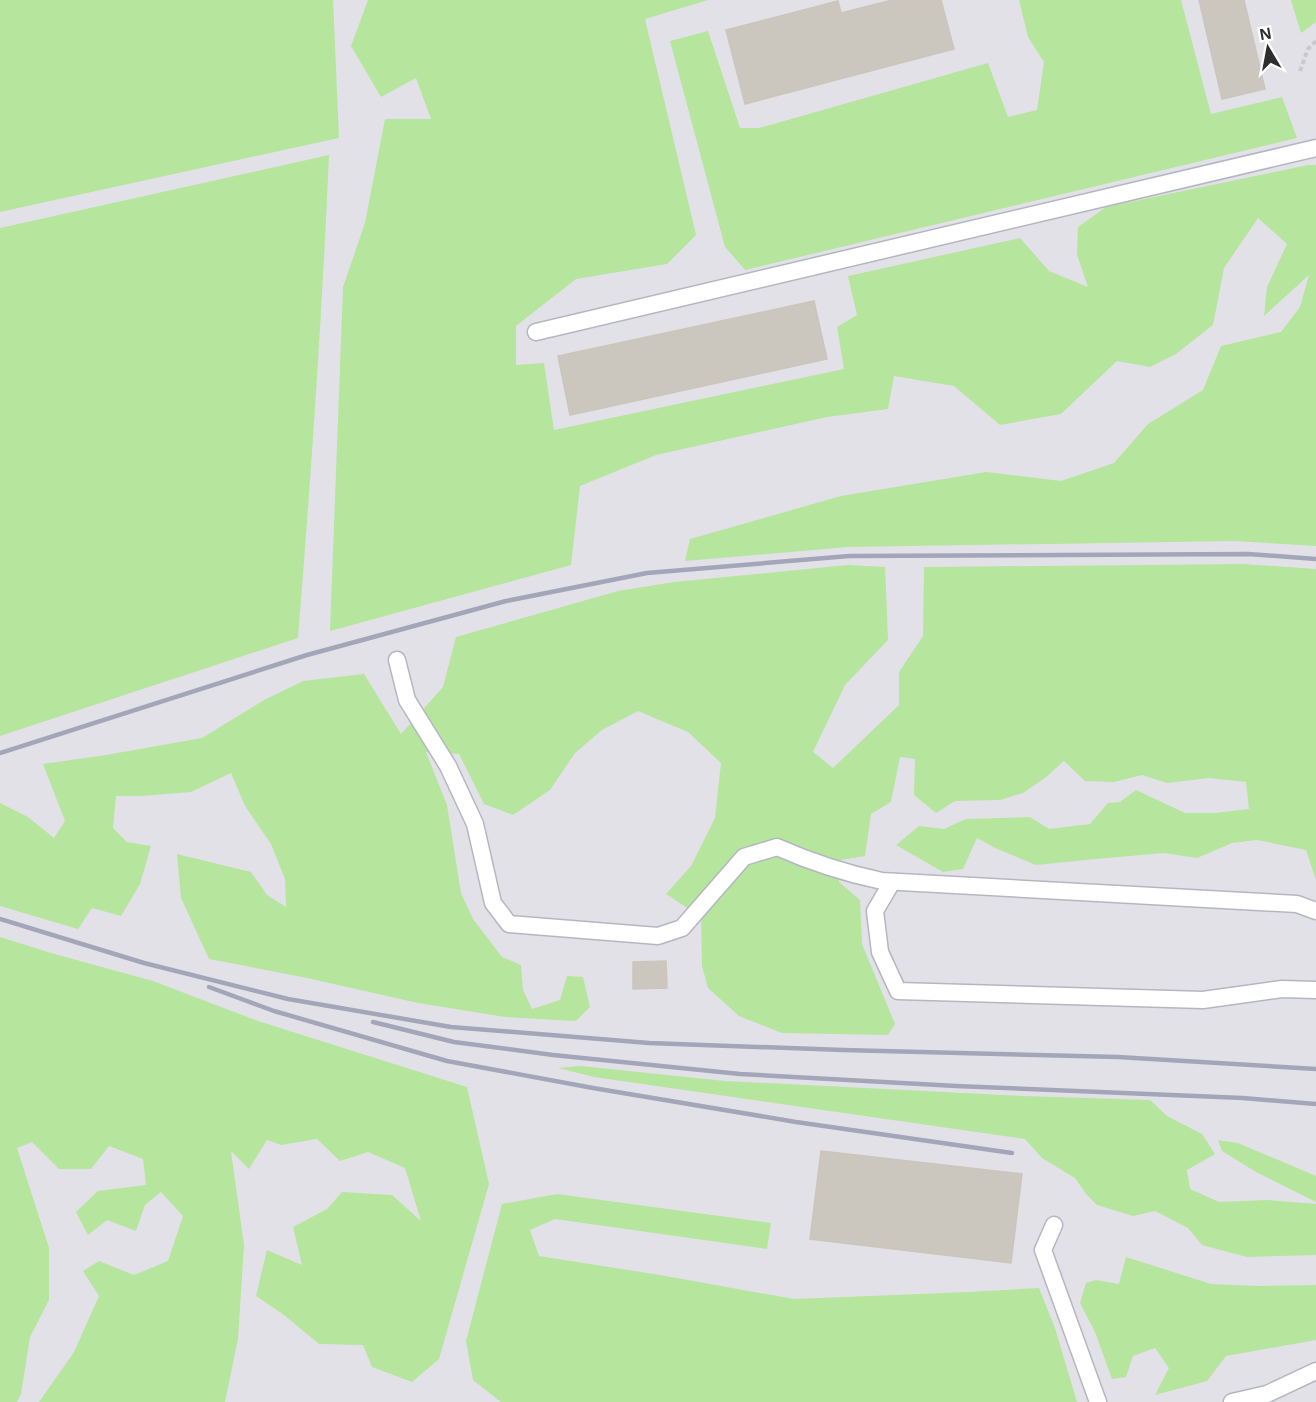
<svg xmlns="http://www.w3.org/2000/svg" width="1316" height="1402" font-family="Arial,sans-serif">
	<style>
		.industrial { fill: #e3e1e8 }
		.green { fill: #b6e59e }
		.building { fill: #cbc7bf; stroke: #cbc5ba; stroke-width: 1.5 }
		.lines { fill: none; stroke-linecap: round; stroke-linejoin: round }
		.service-casing { stroke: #b4b7c1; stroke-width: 19 }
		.path { stroke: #c9c9c9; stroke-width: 4; stroke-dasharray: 4.5 3; stroke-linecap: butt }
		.service { stroke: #fff; stroke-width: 16 }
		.rail { stroke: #a3a6b8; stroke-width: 4.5 }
	</style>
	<rect width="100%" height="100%" fill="#efe9e1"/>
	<!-- industrial -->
	<rect class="industrial" x="0" y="0" width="1316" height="1402"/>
	<!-- green -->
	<g class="green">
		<path d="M0 0H333L339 138 0 212Z"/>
		<path d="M368 0H708L645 19 696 235 667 264 576 279 516 326V365L544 363 554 430 844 369 837 327 857 315 848 276 1020 238 1049 271 1088 287 1077 255 1078 227 1106 207 1308 165H1316V546L1234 541 848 547 685 561 690 539 841 496 986 472 1061 481 1114 463 1148 424 1203 390 1221 346 1281 332 1300 307 1309 275 1264 316 1267 287 1287 244 1258 218 1224 268 1213 325 1176 354 1150 367 1117 361 1061 414 1000 425 954 386 894 376 888 409 827 417 656 455 580 486 571 565 330 631 343 287 365 223 385 119H431L416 78 381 97 351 46Z"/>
		<path d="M1019 0H1181L1211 114 1282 97 1297 138 745 270 725 247 670 41 708 31 740 128H759L988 63 1008 117 1037 110 1044 62 1028 37Z"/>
		<path d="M1291 0H1316V22L1301 33Z"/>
		<path d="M329 155C322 316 311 477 298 638L0 736V228Z"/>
		<path d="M1243 564 1316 569V880L1306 850 1257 840 1232 843 1197 858 1164 853 1096 859 1036 865 995 848 977 838 963 869 943 872 896 845 919 826 944 829 966 819 1030 817 1049 829 1090 824 1108 803 1120 802 1136 790 1185 813H1215L1249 809 1246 782 1209 778 1167 783 1142 775 1114 782 1085 781 1064 761 1045 778 1023 793 1000 800 955 801 936 813 914 795 915 759 900 757 891 802 871 814 865 856 841 860 839 882 860 900 862 944 895 1024 888 1035 782 1033 739 1016 708 988 702 966 701 917 666 894 691 866 715 818 721 763 688 732 638 711 602 730 575 753 550 790 513 815 484 804 459 754 426 752 447 805 461 893 473 919 502 957 521 965 523 990 532 1009 560 1000 567 976 583 977 590 1007 576 1021 505 1017 418 1003 307 978 209 959 181 898 177 854 251 872 267 895 286 907 285 879 271 844 245 806 231 773 191 792 141 796H116L113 828 127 842 151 846 140 884 121 916 92 908 78 929 0 906V803L28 817 54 838 65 821 43 764 106 755 202 738 264 700 303 681 364 674 401 734 443 687 456 637 618 591 674 582 848 565 885 567 888 640 845 685 813 752 833 768 899 705V672L923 636 924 567Z"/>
		<path d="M0 937 51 953 153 981 258 1021 467 1087 489 1184 439 1359 412 1382 372 1367 363 1345 319 1344 284 1315 256 1296 267 1250 302 1265 293 1227 327 1209 342 1192 392 1195 421 1221 405 1168 368 1152 340 1161 317 1139 281 1145 267 1140 249 1169 231 1151 244 1245 238 1339 225 1402H39L74 1352 99 1296 83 1271 99 1261 134 1275 168 1261 183 1216 161 1192 145 1205 136 1231 107 1220 88 1235 76 1212 98 1191 146 1185 143 1159 109 1146 91 1169H59L32 1142 17 1148 49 1248V1300L30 1337 21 1394 17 1402H0Z"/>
		<path d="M581 1066 725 1081 1023 1096 1150 1100 1167 1116 1202 1134 1215 1154 1187 1170 1190 1189 1219 1202 1268 1200 1316 1204V1255L1247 1257 1202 1245 1188 1228 1155 1211 1133 1216 1097 1205 1086 1194 1075 1178 1042 1158 1025 1139 594 1077 558 1068Z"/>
		<path d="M1218 1140 1238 1143 1316 1176V1202L1256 1172 1222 1151Z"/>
		<path d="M557 1194 771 1223 767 1249 555 1219 530 1230 539 1256 660 1275 794 1299 969 1292 1039 1288 1055 1328 1077 1402H501L473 1380 466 1341 502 1204Z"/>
		<path d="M1126 1257 1211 1284 1259 1286 1316 1285V1340L1226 1356 1207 1381 1155 1395 1169 1368 1155 1348 1133 1356 1126 1377 1112 1379 1095 1332 1080 1303 1086 1283 1096 1280 1119 1284Z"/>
	</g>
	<!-- building -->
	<g class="building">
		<path d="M892 0H941L954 49 745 104 726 30 838 1 841 13Z"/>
		<path d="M1199 0H1244L1265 89 1222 99Z"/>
		<path d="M814 301 827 359 570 415 558 356Z"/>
		<path d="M666 961 667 988 633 989V962Z"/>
		<path d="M821 1151 1022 1174 1011 1263 810 1239Z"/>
	</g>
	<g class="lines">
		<defs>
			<g id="service">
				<path d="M536 332 1316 148"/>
				<path d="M397 660 407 700 448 766 475 824 493 903 509 924 658 936 682 928 744 857 777 847C813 863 844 873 882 881L1297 904 1316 911"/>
				<path d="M892 882 875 911 880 952 898 991 1203 1000 1282 989 1316 990"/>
				<path d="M1054 1225 1043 1250 1098 1402"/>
				<path d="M1232 1402 1267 1394 1316 1371"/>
			</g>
		</defs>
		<!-- service casing -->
		<use href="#service" class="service-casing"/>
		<!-- path -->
		<path class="path" d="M1300 71 1308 49 1316 41"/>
		<!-- service -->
		<use href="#service" class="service"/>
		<!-- rail -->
		<g class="rail">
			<path d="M0 753 307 655 506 601 647 573 849 556 1248 554 1316 559"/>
			<path d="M0 919 144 963 288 999 451 1027 649 1043 843 1050 1118 1057 1316 1069"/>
			<path d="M209 987 274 1011 447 1061 593 1088 796 1122 1012 1153"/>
			<path d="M373 1022 454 1042 553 1055 740 1074 956 1086 1243 1098 1316 1104"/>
		</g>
	</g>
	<!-- north arrow -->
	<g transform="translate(1268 48) rotate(350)" stroke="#ffffff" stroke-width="4.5" paint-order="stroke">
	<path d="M0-4.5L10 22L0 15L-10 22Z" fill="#2e2e2e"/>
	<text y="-9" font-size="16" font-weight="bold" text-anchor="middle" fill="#2e2e2e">N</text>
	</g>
</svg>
